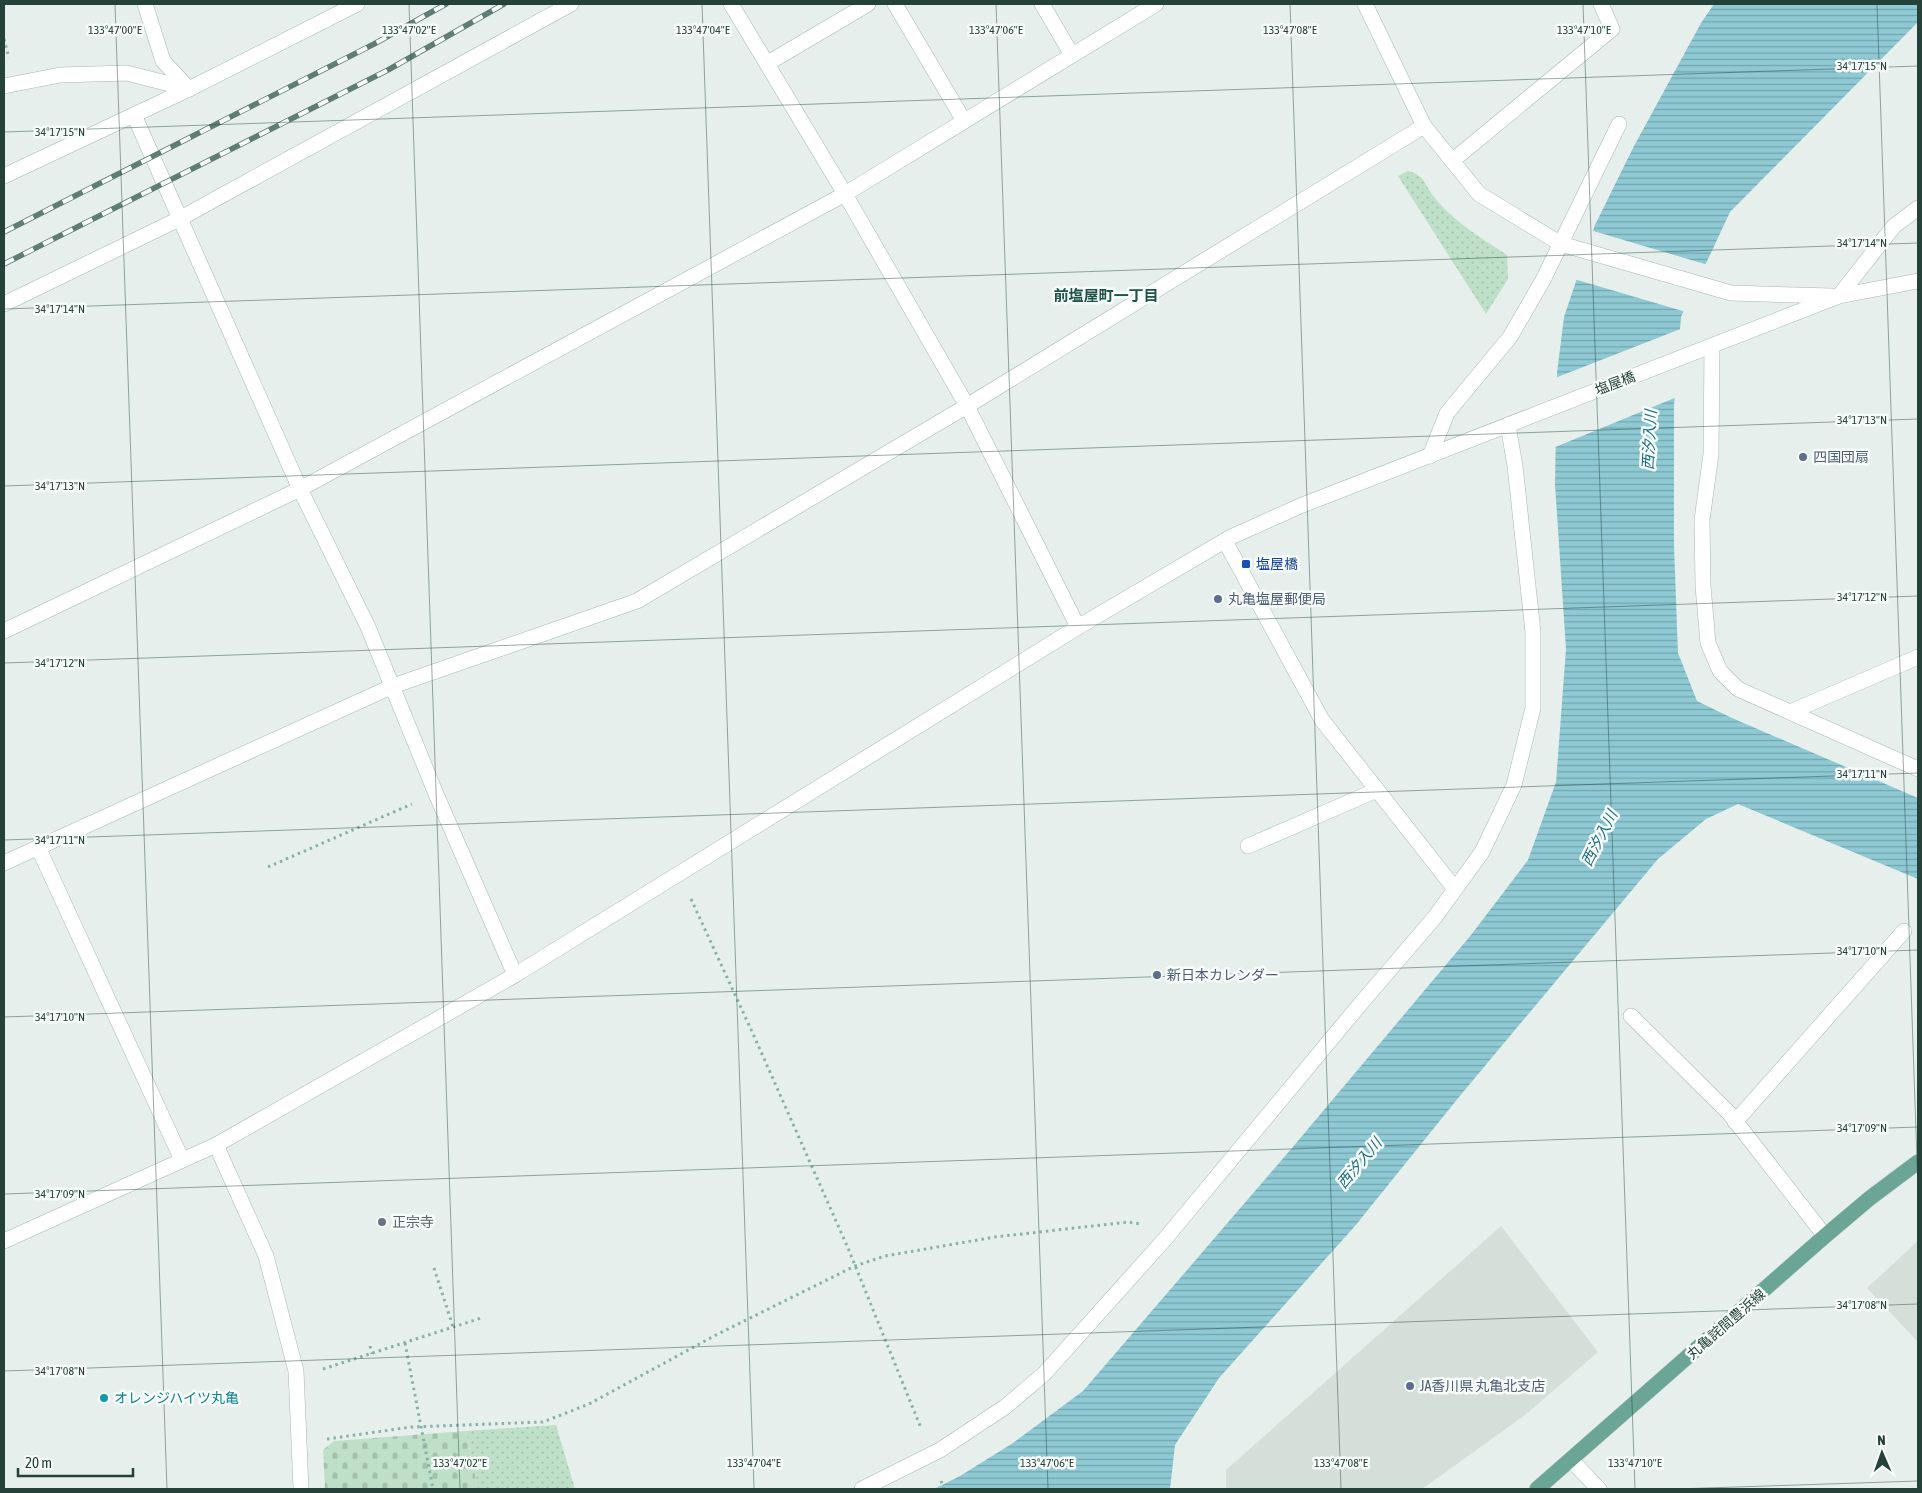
<svg xmlns="http://www.w3.org/2000/svg" width="1922" height="1493" font-family="'Asap Condensed','Noto Sans JP',sans-serif">
	<style>
		.built { fill: #d4dfda }
		.cemetery { fill: url(#cemetery-stones) }
		.park { fill: url(#park-dots) }
		.water { fill: url(#water-rules) }
		.pier { fill: #e6efeb }
		.lines { fill: none; stroke-linecap: round; stroke-linejoin: round }
		.minor-casing { stroke: #a8b8b2; stroke-width: 16 }
		.major-casing { stroke: #c2cac8; stroke-width: 16 }
		.path { stroke: #86b3a5; stroke-width: 3; stroke-dasharray: 2.5 4; stroke-linecap: butt }
		.minor { stroke: #fff; stroke-width: 15 }
		.major { stroke: #6aa596; stroke-width: 15 }
		.rail-casing { stroke: #5f7d75; stroke-width: 5.5 }
		.rail { stroke: #f7fbf9; stroke-width: 4; stroke-dasharray: 11; stroke-linecap: butt }
		.ticks { fill: none; stroke: #24423a; stroke-width: 1; stroke-opacity: 0.45 }
		.service-dot { fill: #5c6f8a; stroke: #f7fbf9; stroke-width: 2 }
		.transit-dot { fill: #1a4fb4; stroke: #f7fbf9; stroke-width: 2 }
		.worship-dot { fill: #6b7280; stroke: #f7fbf9; stroke-width: 2 }
		.culture-dot { fill: #0f9aa8; stroke: #f7fbf9; stroke-width: 2 }
		.labels { text-anchor: middle; dominant-baseline: central; stroke-width: 5; stroke-linejoin: round; paint-order: stroke }
		.street-label { font-size: 14px; fill: #24423a; stroke: #f7fbf9 }
		.service-label { font-size: 14px; fill: #4e5e75; stroke: #f7fbf9; text-anchor: start }
		.transit-label { font-size: 14px; fill: #164399; stroke: #f7fbf9; text-anchor: start }
		.worship-label { font-size: 14px; fill: #5b616d; stroke: #f7fbf9; text-anchor: start }
		.culture-label { font-size: 14px; fill: #0d838f; stroke: #f7fbf9; text-anchor: start }
		.neighbourhood-label { font-size: 15px; font-weight: bold; fill: #1f5548; stroke: #f7fbf9 }
		.water-label { font-size: 15px; font-style: italic; fill: #1c6f80; stroke: #f7fbf9 }
		.ticks-label { font-size: 12px; text-anchor: middle; fill: #24423a; stroke: #f7fbf9; stroke-width: 5; stroke-linejoin: round; paint-order: stroke }
	</style>
	<defs>
		<pattern id="cemetery-stones" width="16" height="16" patternUnits="userSpaceOnUse" patternTransform="scale(1.25)"><rect width="16" height="16" fill="#bfe0c8"/><path d="M2 7V4a2 2 0 0 1 4 0v3zM10 15v-3a2 2 0 0 1 4 0v3z" fill="#a4c1ad"/></pattern>
		<pattern id="park-dots" width="8" height="8" patternUnits="userSpaceOnUse" patternTransform="scale(1.25)"><rect width="8" height="8" fill="#bfe0c8"/><path d="M2 2h.1M6 6h.1" fill="none" stroke="#a4c1ad" stroke-width="1.8" stroke-linecap="round"/></pattern>
		<pattern id="water-rules" width="6" height="5" patternUnits="userSpaceOnUse" patternTransform="scale(1.25)"><rect width="6" height="5" fill="#8ec9d4"/><path d="M0 2.5h6" fill="none" stroke="#74a5ad"/></pattern>
	</defs>
	<rect width="100%" height="100%" fill="#e6efeb"/>
	<!-- built -->
	<g class="built">
		<path d="M1501 1226 1598 1352 1525 1415 1422 1489H1226V1470Z"/>
		<path d="M1918 1241V1342L1867 1288Z"/>
	</g>
	<!-- cemetery -->
	<path class="cemetery" d="M466 1431 478 1489H325L323 1450 334 1441Z"/>
	<!-- park -->
	<g class="park">
		<path d="M1408 171C1425 175 1424 184 1434 197 1453 221 1481 238 1507 255L1508 279 1486 314 1398 176Z"/>
		<path d="M556 1425 575 1489H478L466 1431Z"/>
	</g>
	<!-- water -->
	<path class="water" d="M1714 4H1918V22L1730 212 1681 317 1674 406V546L1678 653 1697 701 1732 718 1918 798V879L1738 804 1706 819 1658 859 1459 1097 1355 1226 1219 1378 1175 1445 1170 1489H934L960 1476 1013 1443 1083 1391 1292 1148 1471 935 1528 860 1556 782 1566 649 1555 484 1557 373 1564 317 1595 225 1633 148 1701 23Z"/>
	<!-- pier -->
	<g class="pier">
		<path d="M1590 230 1708 265 1686 312 1574 279Z"/>
		<path d="M1683 328 1677 397 1553 448 1555 378Z"/>
	</g>
	<g class="lines">
		<defs>
			<g id="minor">
				<path d="M145 4 163 61 189 89"/>
				<path d="M731 4 845 194 967 406 1078 627"/>
				<path d="M895 4 964 121"/>
				<path d="M1042 4 1072 55"/>
				<path d="M1365 4 1424 126 1479 194 1561 244 1731 293 1831 296"/>
				<path d="M768 63 868 4"/>
				<path d="M4 86 60 75 127 73 189 89"/>
				<path d="M134 115 300 489 368 627 436 794 515 975"/>
				<path d="M1452 161 1612 29 1601 4"/>
				<path d="M4 176 189 89 357 4"/>
				<path d="M1839 296 1894 226 1918 208"/>
				<path d="M4 304 179 219 571 4"/>
				<path d="M1712 346 1711 454 1702 520 1703 586 1708 643 1720 671 1738 689 1918 769"/>
				<path d="M1430 456 1447 413 1510 337 1543 280 1619 124"/>
				<path d="M1225 541 1322 720 1455 889"/>
				<path d="M4 631 300 489 845 194 1156 4"/>
				<path d="M1790 712 1918 657"/>
				<path d="M1248 846 1377 790"/>
				<path d="M38 847 182 1160"/>
				<path d="M4 863 393 686 637 601 967 406 1424 126"/>
				<path d="M1631 1016 1729 1113 1825 1236"/>
				<path d="M1735 1122 1904 931"/>
				<path d="M216 1145 266 1256 296 1371 301 1489"/>
				<path d="M4 1241 216 1145 515 975 1078 627 1231 537 1300 506 1839 296 1918 281"/>
				<path d="M1571 1460 1599 1489"/>
				<path d="M862 1489 940 1450 1005 1407 1044 1374 1165 1239 1357 1008 1435 917 1482 852 1514 785 1533 708V632L1515 466 1508 425"/>
			</g>
			<path id="major" d="M1537 1489 1825 1236 1870 1198 1918 1162"/>
		</defs>
		<!-- minor casing -->
		<use href="#minor" class="minor-casing"/>
		<!-- major casing -->
		<use href="#major" class="major-casing"/>
		<!-- path -->
		<g class="path">
			<path d="M4 39 9 58"/>
			<path d="M268 867 412 804"/>
			<path d="M691 899 754 1036 848 1248 921 1428"/>
			<path d="M434 1268 453 1327"/>
			<path d="M405 1343 433 1489"/>
			<path d="M370 1346 372 1354"/>
			<path d="M323 1369 481 1318"/>
			<path d="M327 1439 411 1427 543 1422 589 1404 714 1336 855 1266 885 1256 995 1237 1128 1222 1141 1224"/>
			<path d="M941 1481 944 1489"/>
		</g>
		<!-- minor -->
		<use href="#minor" class="minor"/>
		<!-- major -->
		<use href="#major" class="major"/>
		<defs>
			<g id="rail">
				<path d="M4 232 374 44 446 4"/>
				<path d="M4 264 388 70 504 4"/>
			</g>
		</defs>
		<!-- rail casing -->
		<use href="#rail" class="rail-casing"/>
		<!-- rail -->
		<use href="#rail" class="rail"/>
	</g>
	<!-- ticks -->
	<path class="ticks" d="M115 4 167 1489M409 4 460 1489M702 4 754 1489M996 4 1048 1489M1290 4 1341 1489M1583 4 1635 1489M1877 4 1918 1189M4 132 1918 66M4 309 1918 243M4 486 1918 419M4 663 1918 596M4 840 1918 773M4 1017 1918 950M4 1194 1918 1127M4 1371 1918 1304M1676 1489 1918 1481"/>
	<!-- markers -->
	<g class="service-dot">
		<circle cx="1803" cy="457" r="5"/>
		<circle cx="1218" cy="599" r="5"/>
		<circle cx="1157" cy="975" r="5"/>
		<circle cx="1410" cy="1386" r="5"/>
	</g>
	<rect class="transit-dot" x="1241" y="559" width="10" height="10" rx="2.5"/>
	<circle class="worship-dot" cx="382" cy="1222" r="5"/>
	<circle class="culture-dot" cx="104" cy="1398" r="5"/>
	<g class="labels">
		<!-- street labels -->
		<g class="street-label">
			<text transform="translate(1615 383) rotate(-21)">塩屋橋</text>
			<text transform="translate(1726 1324) rotate(-41)">丸亀詫間豊浜線</text>
		</g>
		<!-- service labels -->
		<g class="service-label">
			<text x="1813" y="457">四国団扇</text>
			<text x="1228" y="599">丸亀塩屋郵便局</text>
			<text x="1167" y="975">新日本カレンダー</text>
			<text x="1420" y="1386">JA香川県 丸亀北支店</text>
		</g>
		<!-- transit labels -->
		<g class="transit-label">
			<text x="1256" y="564">塩屋橋</text>
		</g>
		<!-- worship labels -->
		<g class="worship-label">
			<text x="392" y="1222">正宗寺</text>
		</g>
		<!-- culture labels -->
		<g class="culture-label">
			<text x="114" y="1398">オレンジハイツ丸亀</text>
		</g>
		<!-- neighbourhood labels -->
		<g class="neighbourhood-label">
			<text x="1106" y="295">前塩屋町一丁目</text>
		</g>
		<!-- water labels -->
		<g class="water-label">
			<text transform="translate(1649 440) rotate(-87)">西汐入川</text>
			<text transform="translate(1599 838) rotate(-63)">西汐入川</text>
			<text transform="translate(1359 1163) rotate(-50)">西汐入川</text>
		</g>
	</g>
	<g class="ticks-label">
		<text x="115" y="34">133°47'00"E</text>
		<text x="409" y="34">133°47'02"E</text>
		<text x="703" y="34">133°47'04"E</text>
		<text x="996" y="34">133°47'06"E</text>
		<text x="1290" y="34">133°47'08"E</text>
		<text x="1584" y="34">133°47'10"E</text>
		<text x="1862" y="70">34°17'15"N</text>
		<text x="60" y="136">34°17'15"N</text>
		<text x="1862" y="247">34°17'14"N</text>
		<text x="60" y="313">34°17'14"N</text>
		<text x="1862" y="424">34°17'13"N</text>
		<text x="60" y="490">34°17'13"N</text>
		<text x="1862" y="601">34°17'12"N</text>
		<text x="60" y="667">34°17'12"N</text>
		<text x="1862" y="778">34°17'11"N</text>
		<text x="60" y="844">34°17'11"N</text>
		<text x="1862" y="955">34°17'10"N</text>
		<text x="60" y="1021">34°17'10"N</text>
		<text x="1862" y="1132">34°17'09"N</text>
		<text x="60" y="1198">34°17'09"N</text>
		<text x="1862" y="1309">34°17'08"N</text>
		<text x="60" y="1375">34°17'08"N</text>
		<text x="460" y="1467">133°47'02"E</text>
		<text x="754" y="1467">133°47'04"E</text>
		<text x="1047" y="1467">133°47'06"E</text>
		<text x="1341" y="1467">133°47'08"E</text>
		<text x="1635" y="1467">133°47'10"E</text>
	</g>
	<!-- border -->
	<rect width="1922" height="1493" fill="none" stroke="#24423a" stroke-width="10"/>
	<!-- north arrow -->
	<g transform="translate(1882 1453) rotate(358)" stroke="#f7fbf9" stroke-width="4" paint-order="stroke">
	<path d="M0-4L9 19L0 12L-9 19Z" fill="#24423a"/>
	<text y="-8" font-size="14" font-weight="bold" text-anchor="middle" fill="#24423a">N</text>
	</g>
	<!-- scale -->
	<path d="M18 1468v8h115v-8" fill="none" stroke="#24423a" stroke-width="2.5"/>
	<text x="25" y="1468" font-size="15" fill="#24423a" stroke="#f7fbf9" stroke-width="4" paint-order="stroke">20 m</text>
</svg>
